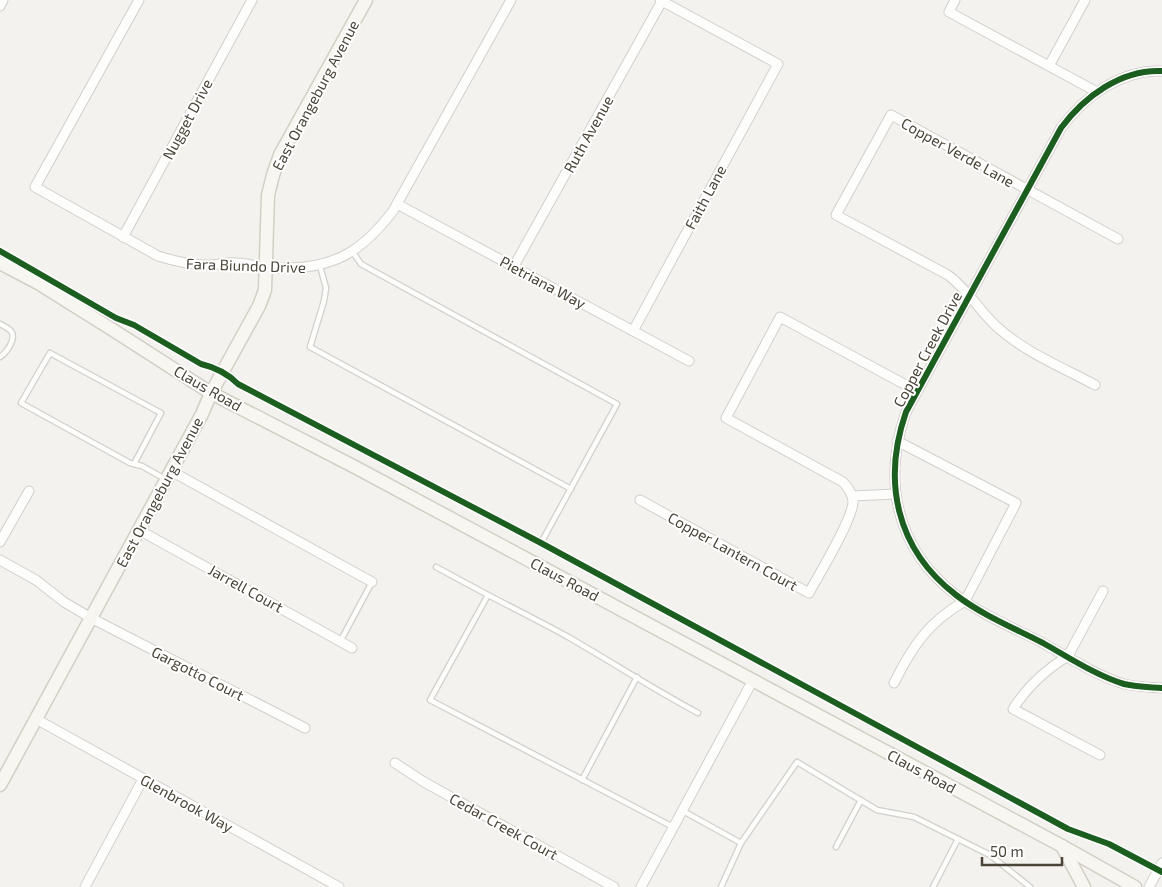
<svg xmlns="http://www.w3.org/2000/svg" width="1162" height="887" font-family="'Exo 2',sans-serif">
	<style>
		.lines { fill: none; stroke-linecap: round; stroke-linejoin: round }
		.lane-casing { stroke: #d2d0cb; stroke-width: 7 }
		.street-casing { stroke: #d2d0cb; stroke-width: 11 }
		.secondary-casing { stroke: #d3cfc5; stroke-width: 15 }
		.lane { stroke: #fdfdfc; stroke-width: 4.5 }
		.street { stroke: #fdfdfc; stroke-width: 9 }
		.secondary { stroke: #f7f6f1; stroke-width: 12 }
		.cycleway-casing { stroke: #fff; stroke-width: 9 }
		.cycleway { stroke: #1b5e20; stroke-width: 6 }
		.labels { text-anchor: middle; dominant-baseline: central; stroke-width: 4; stroke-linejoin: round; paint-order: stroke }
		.street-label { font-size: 15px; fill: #4b4439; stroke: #fff }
	</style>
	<rect width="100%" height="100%" fill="#f4f2ee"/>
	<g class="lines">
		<defs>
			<g id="lane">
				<path d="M352 251 361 264 370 269 617 404 541 543"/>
				<path d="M320 266 326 288 324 301 310 347 571 489"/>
				<path d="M0 324C4 326 8 328 11 331 17 339 6 353 0 357"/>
				<path d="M134 464 161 413 50 353 21 403 130 463 142 466 165 479"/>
				<path d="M436 567 488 595"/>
				<path d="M341 640 372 582"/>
				<path d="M582 780 637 677"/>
				<path d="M683 811 741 843"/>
				<path d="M673 827 430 700 488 595C515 609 543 623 570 638 613 663 655 690 698 713"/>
				<path d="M836 847 861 800"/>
				<path d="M721 887 741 843 797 762 877 810 914 817 990 855 1030 887"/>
				<path d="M933 887 958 839"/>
			</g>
			<g id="street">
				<path d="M139 0 35 187 158 256C174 261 190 265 207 265 217 265 227 262 237 263 248 263 257 267 267 268 273 269 280 268 286 268 336 268 363 250 393 211L511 0"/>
				<path d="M955 0 949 12 1097 92"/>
				<path d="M0 6 3 0"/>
				<path d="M1049 66 1085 0"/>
				<path d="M1162 71C1121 69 1084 97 1061 128L906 412C882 481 896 549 956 595 982 615 1014 628 1043 643 1068 657 1097 676 1124 684 1137 687 1149 687 1162 688"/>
				<path d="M397 204 689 361"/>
				<path d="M123 237 252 0"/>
				<path d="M514 266 662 1"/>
				<path d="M633 331 778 64 660 0"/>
				<path d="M1095 385C1062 367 1024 352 996 326 978 309 968 290 948 275L836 215 891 115 1118 239"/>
				<path d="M897 441 1016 503 965 601"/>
				<path d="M171 471 372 582"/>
				<path d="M852 496 896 494"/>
				<path d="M640 500 809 593C818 576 853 519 853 502 853 494 848 488 843 482L726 418 780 317 917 391"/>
				<path d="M139 530 352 648"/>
				<path d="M0 542 29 491"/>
				<path d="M0 560 36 580 64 602 91 618 305 728"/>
				<path d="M1068 656C1045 670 1027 687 1013 709L1100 755"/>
				<path d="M1068 656 1103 591"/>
				<path d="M894 683C912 647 928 622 965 601"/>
				<path d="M36 719 339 887"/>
				<path d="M395 763 424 782 614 887"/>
				<path d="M85 887 143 779"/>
				<path d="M641 887 753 680"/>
				<path d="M1149 887 1162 863"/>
			</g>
			<g id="secondary">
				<path d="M0 263 38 283 113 330 211 393 353 466 1062 846 1135 887"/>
				<path d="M0 785 202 414 211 393 259 306 265 290 268 195 273 175 280 155 366 0"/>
				<path d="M1062 846 1084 887"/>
			</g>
		</defs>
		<!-- lane casing -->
		<use href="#lane" class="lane-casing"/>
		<!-- street casing -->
		<use href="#street" class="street-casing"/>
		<!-- secondary casing -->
		<use href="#secondary" class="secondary-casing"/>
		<!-- lane -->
		<use href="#lane" class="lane"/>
		<!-- street -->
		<use href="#street" class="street"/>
		<!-- secondary -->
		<use href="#secondary" class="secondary"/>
		<defs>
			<g id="cycleway">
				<path d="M1162 71C1121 69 1084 97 1061 128L906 412C882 481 896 549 956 595 982 615 1014 628 1043 643 1068 657 1097 676 1124 684 1137 687 1149 687 1162 688"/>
				<path d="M0 251 116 318 134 325 201 364C214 367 228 374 238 384L541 543 1046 817 1068 829 1109 844 1162 872"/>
			</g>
		</defs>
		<!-- cycleway casing -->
		<use href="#cycleway" class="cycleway-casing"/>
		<!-- cycleway -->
		<use href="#cycleway" class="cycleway"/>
	</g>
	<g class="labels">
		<!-- street labels -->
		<g class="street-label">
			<text transform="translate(315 95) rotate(-62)">East Orangeburg Avenue</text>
			<text transform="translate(187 119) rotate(-62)">Nugget Drive</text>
			<text transform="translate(588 134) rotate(-61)">Ruth Avenue</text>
			<text transform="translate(958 152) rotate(29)">Copper Verde Lane</text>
			<text transform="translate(705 197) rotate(-62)">Faith Lane</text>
			<text transform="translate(246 265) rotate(2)">Fara Biundo Drive</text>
			<text transform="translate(543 282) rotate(28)">Pietriana Way</text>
			<text transform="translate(927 349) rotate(-62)">Copper Creek Drive</text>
			<text transform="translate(208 388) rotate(30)">Claus Road</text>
			<text transform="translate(159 492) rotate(-62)">East Orangeburg Avenue</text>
			<text transform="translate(733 551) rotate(29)">Copper Lantern Court</text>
			<text transform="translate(565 579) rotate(28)">Claus Road</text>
			<text transform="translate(246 588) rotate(29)">Jarrell Court</text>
			<text transform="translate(198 673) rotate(27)">Gargotto Court</text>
			<text transform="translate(922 771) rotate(28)">Claus Road</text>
			<text transform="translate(187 803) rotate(29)">Glenbrook Way</text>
			<text transform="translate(504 826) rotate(29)">Cedar Creek Court</text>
		</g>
	</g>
	<!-- scale -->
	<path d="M982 857v8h80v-8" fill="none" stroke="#4b4439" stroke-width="2.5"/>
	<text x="990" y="857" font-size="15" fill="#4b4439" stroke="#ffffff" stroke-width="4" paint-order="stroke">50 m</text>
</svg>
